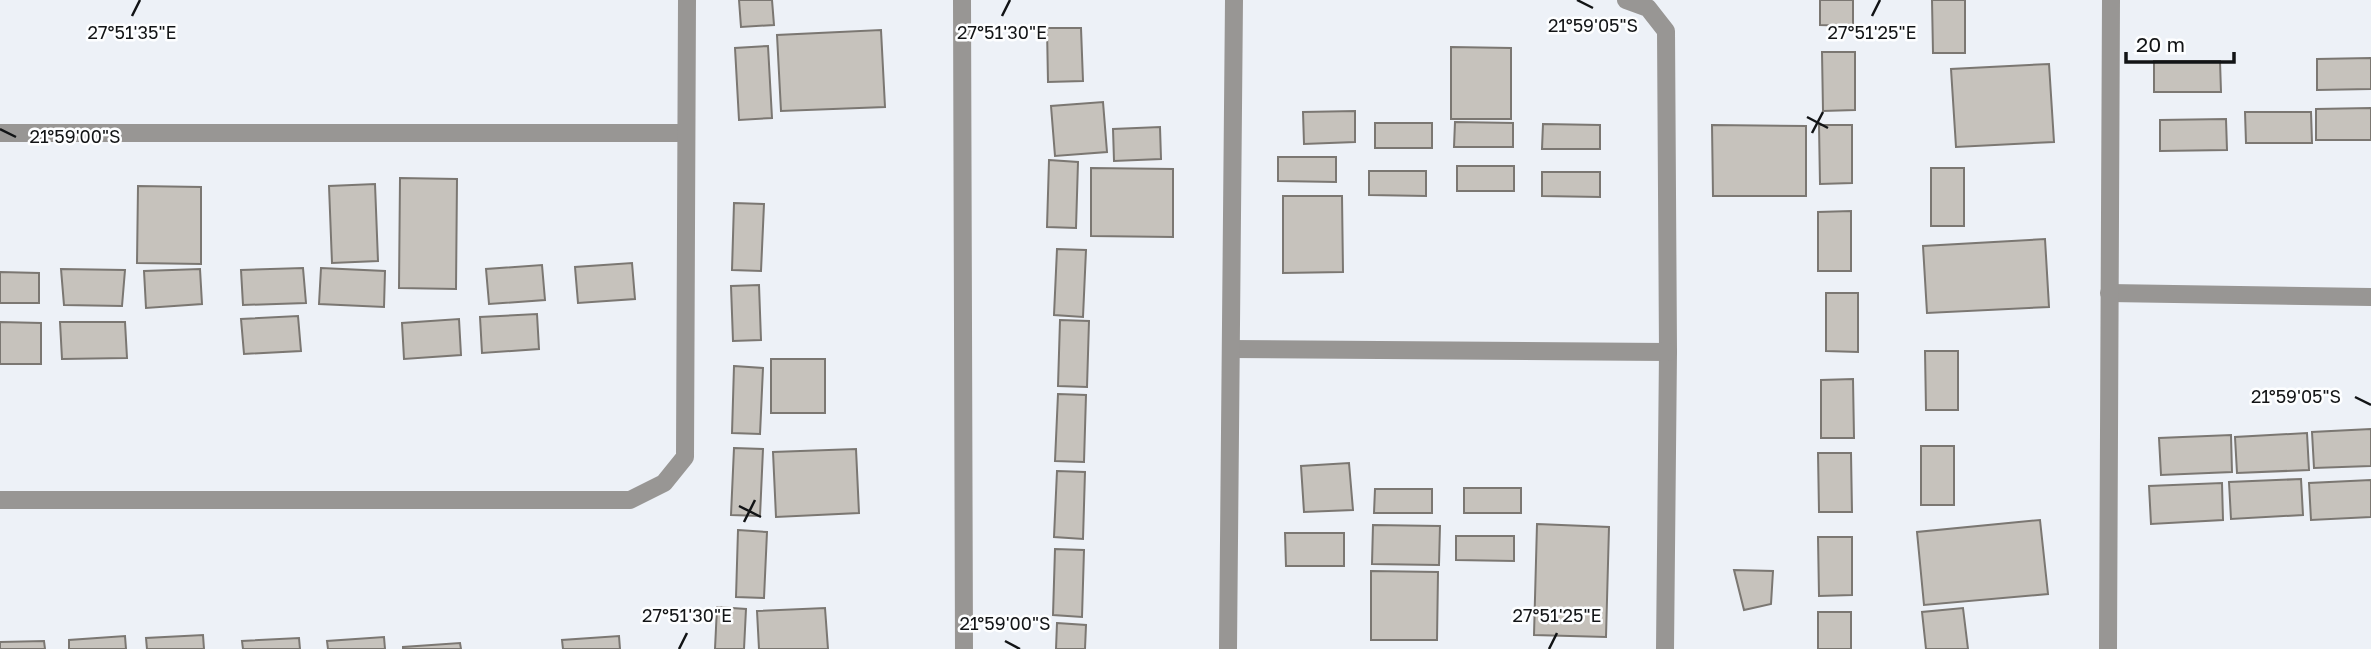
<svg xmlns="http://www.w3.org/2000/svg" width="2371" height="649" font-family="'Golos Text',sans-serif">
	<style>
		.building { fill: #c6c2bc; stroke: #7b7772; stroke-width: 2 }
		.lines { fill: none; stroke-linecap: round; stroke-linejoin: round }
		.street { stroke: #989694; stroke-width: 18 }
		.ticks { fill: none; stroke: #121416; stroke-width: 2.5 }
		.ticks-label { font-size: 18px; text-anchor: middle; fill: #121416; stroke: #fdfeff; stroke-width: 5; stroke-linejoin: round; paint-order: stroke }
	</style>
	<rect width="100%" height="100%" fill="#edf1f7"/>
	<!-- building -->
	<g class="building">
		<path d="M739 0H772L774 25 741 27Z"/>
		<path d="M1820 0H1853V26L1820 25Z"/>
		<path d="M1932 0H1965V53H1933Z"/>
		<path d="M1047 28H1081L1083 81 1048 82Z"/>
		<path d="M881 30 885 107 781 111 777 35Z"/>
		<path d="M768 46 772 118 739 120 735 48Z"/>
		<path d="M1451 47 1511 48V119H1451Z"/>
		<path d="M1822 52H1855V110L1823 111Z"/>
		<path d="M2371 58V89L2317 90V59Z"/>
		<path d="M2154 61H2220L2221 92H2154Z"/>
		<path d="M2049 64 2054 142 1956 147 1951 69Z"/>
		<path d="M1103 102 1107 152 1055 156 1051 106Z"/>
		<path d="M2371 108V140H2316V109Z"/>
		<path d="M1355 111V142L1304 144 1303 112Z"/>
		<path d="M2245 112H2311L2312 143H2246Z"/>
		<path d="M2226 119 2227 150 2160 151V120Z"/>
		<path d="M1455 122 1513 123V147H1454Z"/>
		<rect x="1375" y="123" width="57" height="25"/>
		<path d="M1543 124 1600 125V149H1542Z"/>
		<path d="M1712 125 1806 126V196H1713Z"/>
		<path d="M1819 125H1852V183L1820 184Z"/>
		<path d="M1160 127 1161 159 1114 161 1113 129Z"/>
		<path d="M1278 157H1336V182L1278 181Z"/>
		<path d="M1049 160 1078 162 1076 228 1047 227Z"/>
		<rect x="1457" y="166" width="57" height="25"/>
		<path d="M1091 168 1173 169V237L1091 236Z"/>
		<rect x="1931" y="168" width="33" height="58"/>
		<path d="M1369 171H1426V196L1369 195Z"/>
		<path d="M1542 172H1600V197L1542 196Z"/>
		<path d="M400 178 457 179 456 289 399 288Z"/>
		<path d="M375 184 378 261 332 263 329 186Z"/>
		<path d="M138 186 201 187V264L137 263Z"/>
		<path d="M1283 196H1342L1343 272 1283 273Z"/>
		<path d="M734 203 764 204 761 271 732 270Z"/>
		<path d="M1851 211V271H1818V212Z"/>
		<path d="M2045 239 2049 307 1927 313 1923 246Z"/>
		<path d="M1057 249 1086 250 1083 317 1054 315Z"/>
		<path d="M632 263 635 299 578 303 575 267Z"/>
		<path d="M542 265 545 300 489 304 486 269Z"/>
		<path d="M303 268 306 303 243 305 241 270Z"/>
		<path d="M321 268 385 271 384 307 319 304Z"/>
		<path d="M61 269 125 270 122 306 64 305Z"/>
		<path d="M200 269 202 304 146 308 144 271Z"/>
		<path d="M0 272 39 273V303H0Z"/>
		<path d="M759 285 761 340 733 341 731 286Z"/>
		<path d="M1826 293H1858V352L1826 351Z"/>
		<path d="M537 314 539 349 482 353 480 317Z"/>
		<path d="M298 316 301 351 244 354 241 319Z"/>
		<path d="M459 319 461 355 404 359 402 323Z"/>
		<path d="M1060 320 1089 321 1087 387 1058 386Z"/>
		<path d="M0 322 41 323V364H0Z"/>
		<path d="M60 322H125L127 358 62 359Z"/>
		<path d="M1925 351H1958V410H1926Z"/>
		<rect x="771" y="359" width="54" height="54"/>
		<path d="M734 366 763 368 760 434 732 433Z"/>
		<path d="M1853 379 1854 438H1821V380Z"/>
		<path d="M1058 394 1086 395 1084 462 1055 461Z"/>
		<path d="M2371 429V466L2314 468 2312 432Z"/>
		<path d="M2307 433 2309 470 2237 473 2235 437Z"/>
		<path d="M2231 435 2232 472 2161 475 2159 438Z"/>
		<rect x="1921" y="446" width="33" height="59"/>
		<path d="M734 448 763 449 760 516 731 515Z"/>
		<path d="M856 449 859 513 776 517 773 452Z"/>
		<path d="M1818 453H1851L1852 512H1819Z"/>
		<path d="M1349 463 1353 510 1304 512 1301 466Z"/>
		<path d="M1057 471 1085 472 1083 539 1054 537Z"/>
		<path d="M2301 479 2303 515 2231 519 2229 482Z"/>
		<path d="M2371 480V517L2311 520 2309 483Z"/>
		<path d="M2222 483 2223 520 2151 524 2149 486Z"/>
		<rect x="1464" y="488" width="57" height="25"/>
		<path d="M1375 489H1432V513H1374Z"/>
		<path d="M2040 520 2048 594 1924 605 1917 532Z"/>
		<path d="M1537 524 1609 527 1606 637 1534 635Z"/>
		<path d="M1373 525 1440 526 1439 565 1372 564Z"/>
		<path d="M738 530 767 532 764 598 736 597Z"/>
		<path d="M1285 533H1344V566H1286Z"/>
		<path d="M1456 536H1514V561L1456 560Z"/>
		<path d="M1818 537H1852V595L1819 596Z"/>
		<path d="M1055 549 1084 550 1082 617 1053 615Z"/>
		<path d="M1734 570 1773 571 1771 604 1744 610Z"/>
		<path d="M1371 571 1438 572 1437 640H1371Z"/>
		<path d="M717 607 746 609 744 649H715Z"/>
		<path d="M825 608 828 649H759L757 611Z"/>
		<path d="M1963 608 1968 649H1926L1922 612Z"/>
		<rect x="1818" y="612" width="33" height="37"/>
		<path d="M1057 623 1086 625 1085 649H1056Z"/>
		<path d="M203 635 204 649H147L146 638Z"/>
		<path d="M125 636 126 649H69V640Z"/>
		<path d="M619 636 620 649H563L562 640Z"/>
		<path d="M384 637 385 649H328L327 641Z"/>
		<path d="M299 638 300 649H243L242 641Z"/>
		<path d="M44 641 45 649H0V642Z"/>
		<path d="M460 643 461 649H403V647Z"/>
	</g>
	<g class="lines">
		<!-- street -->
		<g class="street">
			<path d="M962 0 964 649"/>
			<path d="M1626 0 1648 8 1666 31 1668 352 1665 649"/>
			<path d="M0 133H685"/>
			<path d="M2109 293 2371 297"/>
			<path d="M1231 349 1668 352"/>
			<path d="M0 500H630L664 483 685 457 687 0"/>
			<path d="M1228 649 1234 0"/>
			<path d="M2108 649 2111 0"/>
		</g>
	</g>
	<!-- ticks -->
	<path class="ticks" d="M1577 0 1593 8M132 16 140 0M1002 16 1010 0M1872 16 1880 0M1807 117 1828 128M0 129 16 137M1812 133 1823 112M2355 397 2371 405M739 506 761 517M744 522 755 500M1005 641 1020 649M679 649 687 633M1549 649 1557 633"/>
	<g class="ticks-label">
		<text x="1593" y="32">21°59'05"S</text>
		<text x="132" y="39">27°51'35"E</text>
		<text x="1002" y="39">27°51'30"E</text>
		<text x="1872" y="39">27°51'25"E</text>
		<text x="75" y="143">21°59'00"S</text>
		<text x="2296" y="403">21°59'05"S</text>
		<text x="687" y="622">27°51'30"E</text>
		<text x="1557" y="622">27°51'25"E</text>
		<text x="1005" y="630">21°59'00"S</text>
	</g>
	<!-- scale -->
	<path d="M2126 52v10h108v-10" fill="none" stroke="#121416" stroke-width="3.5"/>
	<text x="2136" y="52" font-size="21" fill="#121416" stroke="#fdfeff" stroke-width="5" paint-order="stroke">20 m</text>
</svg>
